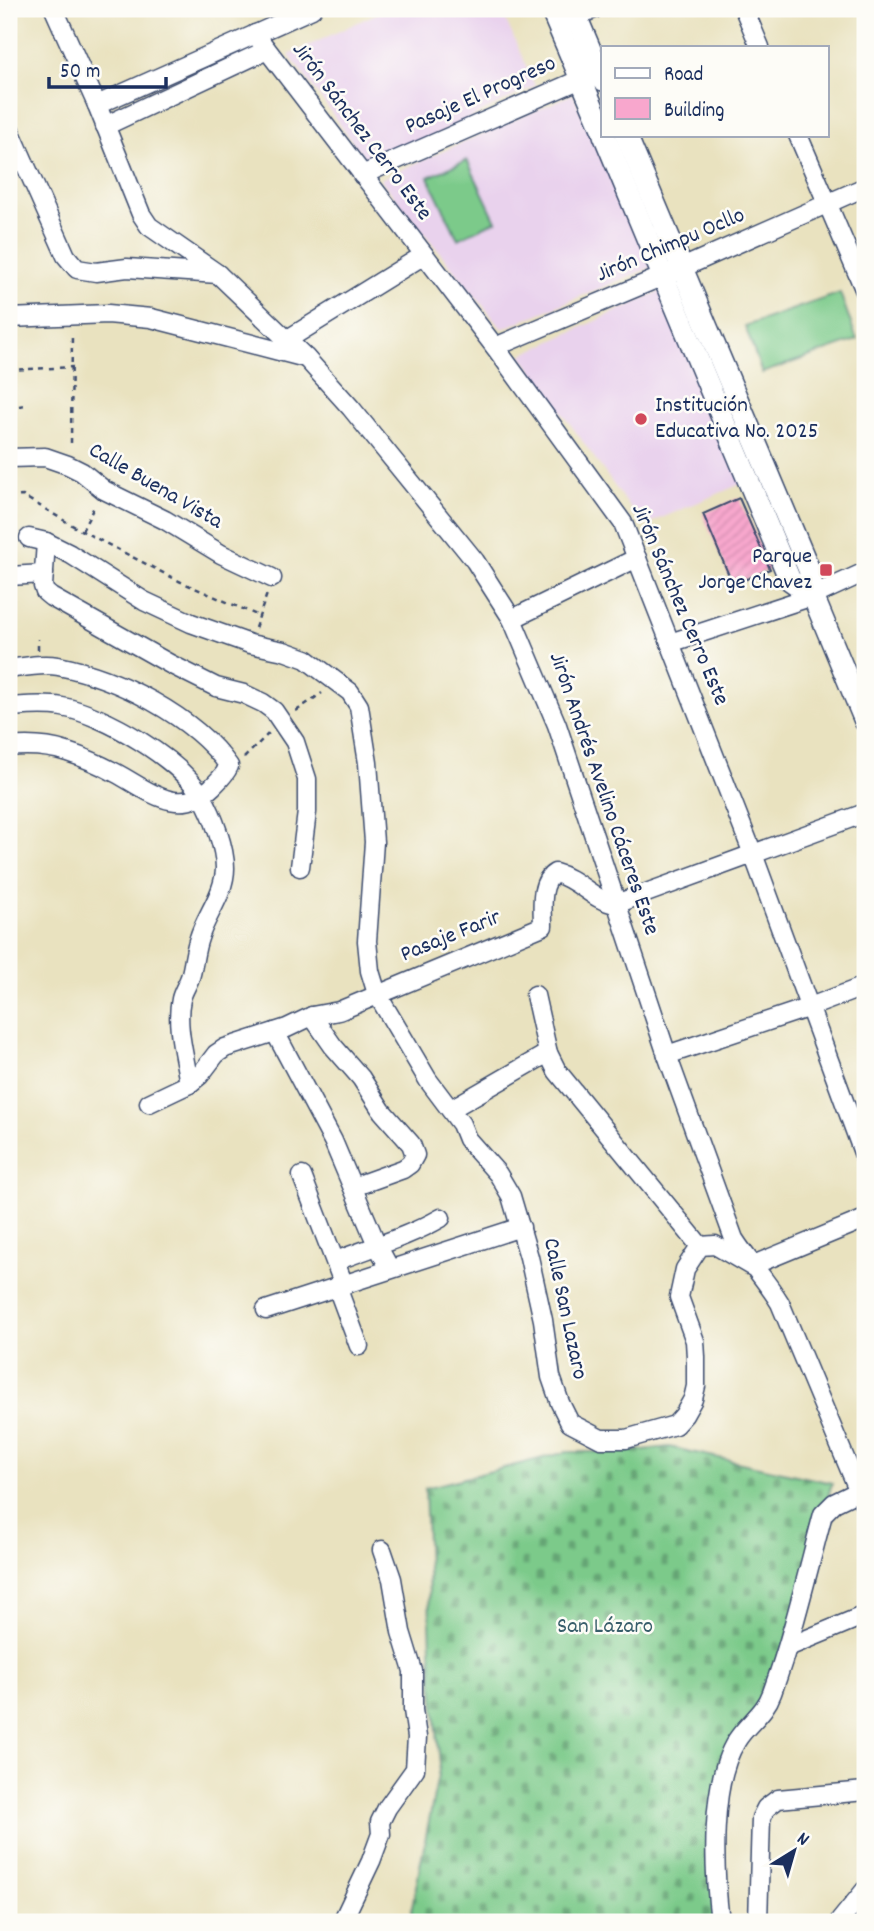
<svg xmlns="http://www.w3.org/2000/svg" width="874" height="1931" font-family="Dekko,sans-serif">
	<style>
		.built { fill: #e9d2ed }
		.cemetery { fill: url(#cemetery-stones); stroke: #4c7c74; stroke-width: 2 }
		.pitch { fill: #7cca8a; stroke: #4c7c74; stroke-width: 2 }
		.building { fill: url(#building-hatch) }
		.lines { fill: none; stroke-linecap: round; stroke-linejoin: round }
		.minor-casing { stroke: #3a4a6d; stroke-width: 21 }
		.tertiary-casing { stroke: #3a4a6d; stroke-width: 24 }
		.path { stroke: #3a4a6d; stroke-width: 2.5; stroke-dasharray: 5 5; stroke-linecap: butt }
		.minor { stroke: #fff; stroke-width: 18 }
		.tertiary { stroke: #fff; stroke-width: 21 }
		.poi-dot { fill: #d1495b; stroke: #fdfcf7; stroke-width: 2.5 }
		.labels { text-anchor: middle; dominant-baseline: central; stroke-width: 5; stroke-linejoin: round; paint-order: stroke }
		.street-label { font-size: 23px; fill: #1b2f5e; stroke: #fdfcf7 }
		.poi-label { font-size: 23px; fill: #1b2f5e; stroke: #fdfcf7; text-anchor: start }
		.park-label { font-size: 23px; fill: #385e6b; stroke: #fdfcf7 }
	</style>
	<defs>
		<pattern id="cemetery-stones" width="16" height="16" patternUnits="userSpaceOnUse" patternTransform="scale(1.75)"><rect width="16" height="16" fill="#7cca8a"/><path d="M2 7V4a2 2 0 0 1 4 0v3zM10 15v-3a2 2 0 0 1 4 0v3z" fill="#65a474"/></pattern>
		<pattern id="building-hatch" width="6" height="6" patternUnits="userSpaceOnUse" patternTransform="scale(1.75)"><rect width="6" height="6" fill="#f8a7cd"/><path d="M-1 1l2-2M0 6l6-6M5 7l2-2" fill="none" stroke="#d490b2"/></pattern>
	</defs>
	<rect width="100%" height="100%" fill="#fdfcf7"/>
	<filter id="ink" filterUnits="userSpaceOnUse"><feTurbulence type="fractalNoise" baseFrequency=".0143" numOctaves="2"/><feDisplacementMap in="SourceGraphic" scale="14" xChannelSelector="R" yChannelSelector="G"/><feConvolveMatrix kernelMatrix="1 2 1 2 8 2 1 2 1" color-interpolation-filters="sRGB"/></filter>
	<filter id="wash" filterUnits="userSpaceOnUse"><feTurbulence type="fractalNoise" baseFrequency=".00686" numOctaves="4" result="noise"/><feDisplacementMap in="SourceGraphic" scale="28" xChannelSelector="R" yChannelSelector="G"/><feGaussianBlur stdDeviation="1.57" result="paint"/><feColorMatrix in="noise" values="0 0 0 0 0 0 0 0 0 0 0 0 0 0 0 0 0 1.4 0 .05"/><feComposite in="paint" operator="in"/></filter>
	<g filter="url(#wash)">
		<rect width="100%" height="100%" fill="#e9e2bf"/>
		<!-- built -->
		<g class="built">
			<path d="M386 9H501L535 86 371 167 289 55Z"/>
			<path d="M573 94 652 267 502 329 380 179Z"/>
			<path d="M661 291 743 483 643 526 521 355Z"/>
		</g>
		<!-- cemetery -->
		<path class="cemetery" d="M669 1447 832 1483 777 1675 733 1757 717 1846V1922H413L411 1912 440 1765 432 1676 425 1488 567 1452H625Z"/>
		<!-- pitch -->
		<g class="pitch">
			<path d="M467 160 496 221 458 239 428 177Z"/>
			<path d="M840 293 857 340 762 373 745 326Z"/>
		</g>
		<g id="blocks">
			<!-- building -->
			<path class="building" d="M739 498 770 569 733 585 703 514Z"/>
		</g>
	</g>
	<g filter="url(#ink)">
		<use href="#blocks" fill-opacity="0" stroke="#3a4a6d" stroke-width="2"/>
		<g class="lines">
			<defs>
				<g id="minor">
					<path d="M54 9 97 105 141 214 149 226 218 274 306 358 351 408 475 561 512 619 557 725 667 1055 734 1239C748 1261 766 1280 780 1303L865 1506"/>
					<path d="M744 9 760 47"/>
					<path d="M565 21 594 9"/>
					<path d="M255 34 495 347 623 523 753 854 865 1158"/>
					<path d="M97 105 312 9"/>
					<path d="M105 126 267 50"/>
					<path d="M9 128 66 256 77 269 96 272 127 268 218 274"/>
					<path d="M798 135 865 291"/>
					<path d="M362 175 581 79"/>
					<path d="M9 318 108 314 151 318 306 358"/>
					<path d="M288 339 424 255"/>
					<path d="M495 347 682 268 865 187"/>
					<path d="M9 458 45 457 68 465 82 472 104 490 165 520 221 554 272 578"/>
					<path d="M29 538 46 542 70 554 144 601 191 623 250 644 284 651 306 659 350 692 359 706 368 763 374 842 367 941 370 971 377 994 428 1080 461 1124 467 1139 498 1174 511 1196 529 1257 543 1320 551 1377 560 1403 570 1423 601 1439H626L675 1425 684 1415 693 1399 696 1386V1357L695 1341 679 1297 685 1269 700 1246 715 1245 751 1266 865 1219"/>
					<path d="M46 542 43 586 45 592 51 597 170 664 216 687 244 694 263 703 274 711 295 742 307 779V812L300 867"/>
					<path d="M9 576 44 574"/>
					<path d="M512 619 637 558"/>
					<path d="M670 643 813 596 865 572"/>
					<path d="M9 669C24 667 42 663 58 666 117 677 194 716 229 766 225 775 219 780 212 787 179 819 148 790 116 773 101 765 83 757 67 752 48 746 28 745 9 747"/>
					<path d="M9 707C26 706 44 704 62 707 104 714 181 760 203 798 213 815 225 848 225 868 225 893 206 915 199 938 195 949 194 962 191 974 189 983 183 990 181 999 175 1025 185 1057 189 1084"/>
					<path d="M535 995 548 1053 557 1071 700 1246"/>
					<path d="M312 1016 333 1046 361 1078 382 1111 411 1144 415 1155 410 1164 403 1169 353 1187"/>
					<path d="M275 1032 333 1141 377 1245 390 1269"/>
					<path d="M667 1055 810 1007 865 986"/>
					<path d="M149 1103 189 1084 200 1075 216 1054 225 1048 287 1028 312 1016 339 1011 543 926C543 909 539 882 555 873 579 879 593 901 616 904L865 813"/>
					<path d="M451 1109 548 1053"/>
					<path d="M302 1176 344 1285"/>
					<path d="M336 1261C372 1247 408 1237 441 1218"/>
					<path d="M337 1287 359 1346"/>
					<path d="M266 1310 521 1227"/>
					<path d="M788 1647 865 1615"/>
					<path d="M342 1922 371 1861 381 1834 380 1822 387 1808 415 1769 417 1737 413 1710V1671L401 1632 392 1579 382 1550"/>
					<path d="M720 1922C714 1872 709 1783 737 1740 748 1723 765 1713 772 1693 793 1635 807 1574 823 1514L834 1503 865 1488"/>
					<path d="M758 1922 761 1818 766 1808 778 1799 865 1791"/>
					<path d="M839 1922 865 1890"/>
				</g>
				<g id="tertiary">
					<path d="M551 9 603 131"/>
					<path d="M573 9 603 80"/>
					<path d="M604 135 790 580 813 596"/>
					<path d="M626 135 810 572 813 596 865 721"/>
				</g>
			</defs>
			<!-- minor casing -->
			<use href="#minor" class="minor-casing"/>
			<!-- tertiary casing -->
			<use href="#tertiary" class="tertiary-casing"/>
			<!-- path -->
			<g class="path">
				<path d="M9 370 73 367"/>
				<path d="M9 407 27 405"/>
				<path d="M71 443 72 333"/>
				<path d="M9 497 23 496 82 531 179 581 259 616"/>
				<path d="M82 531 95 505"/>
				<path d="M255 628 267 594"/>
				<path d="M38 650V639"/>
				<path d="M296 711 322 693"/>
				<path d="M244 758 269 733"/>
			</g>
			<!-- minor -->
			<use href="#minor" class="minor"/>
			<!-- tertiary -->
			<use href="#tertiary" class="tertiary"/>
		</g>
	</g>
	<!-- markers -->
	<g class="poi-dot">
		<circle cx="641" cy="419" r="7"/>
		<rect x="819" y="563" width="14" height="14" rx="3.5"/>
	</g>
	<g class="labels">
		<!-- street labels -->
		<g class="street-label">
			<text transform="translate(481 96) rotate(-24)">Pasaje El Progreso</text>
			<text transform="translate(361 132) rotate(53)">Jirón Sánchez Cerro Este</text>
			<text transform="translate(671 246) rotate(-23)">Jirón Chimpu Ocllo</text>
			<text transform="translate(155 487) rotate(30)">Calle Buena Vista</text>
			<text transform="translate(679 605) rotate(67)">Jirón Sánchez Cerro Este</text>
			<text transform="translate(603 794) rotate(71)">Jirón Andrés Avelino Cáceres Este</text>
			<text transform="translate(451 937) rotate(-22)">Pasaje Farir</text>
			<text transform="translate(564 1309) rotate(78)">Calle San Lazaro</text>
		</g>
		<!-- poi labels -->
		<g class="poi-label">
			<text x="655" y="406">Institución<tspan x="655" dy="26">Educativa No. 2025</tspan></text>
			<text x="812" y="557" text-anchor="end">Parque<tspan x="812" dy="26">Jorge Chavez</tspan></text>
		</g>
		<!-- park labels -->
		<g class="park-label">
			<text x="605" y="1627">San Lázaro</text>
		</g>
	</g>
	<!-- margin -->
	<rect width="874" height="1931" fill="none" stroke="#fdfcf7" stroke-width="35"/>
	<!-- legend -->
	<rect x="601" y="46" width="228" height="91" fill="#fdfcf7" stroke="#a3aaba" stroke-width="2"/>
	<rect x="615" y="68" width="35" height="10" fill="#ffffff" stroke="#a3aaba" stroke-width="2"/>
	<text x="664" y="80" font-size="21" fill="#1b2f5e">Road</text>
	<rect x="615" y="98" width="35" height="21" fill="#f8a7cd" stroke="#a3aaba" stroke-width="2"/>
	<text x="664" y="116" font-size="21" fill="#1b2f5e">Building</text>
	<!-- north arrow -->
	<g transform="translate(794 1851) rotate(37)" stroke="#fdfcf7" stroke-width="5" paint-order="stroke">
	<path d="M0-5L12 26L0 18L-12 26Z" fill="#1b2f5e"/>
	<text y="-10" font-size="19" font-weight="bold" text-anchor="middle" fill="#1b2f5e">N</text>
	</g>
	<!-- scale -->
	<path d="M49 77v10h117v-10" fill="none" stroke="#1b2f5e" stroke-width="3.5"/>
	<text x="60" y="77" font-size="21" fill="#1b2f5e" stroke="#fdfcf7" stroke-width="5" paint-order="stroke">50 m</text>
</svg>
